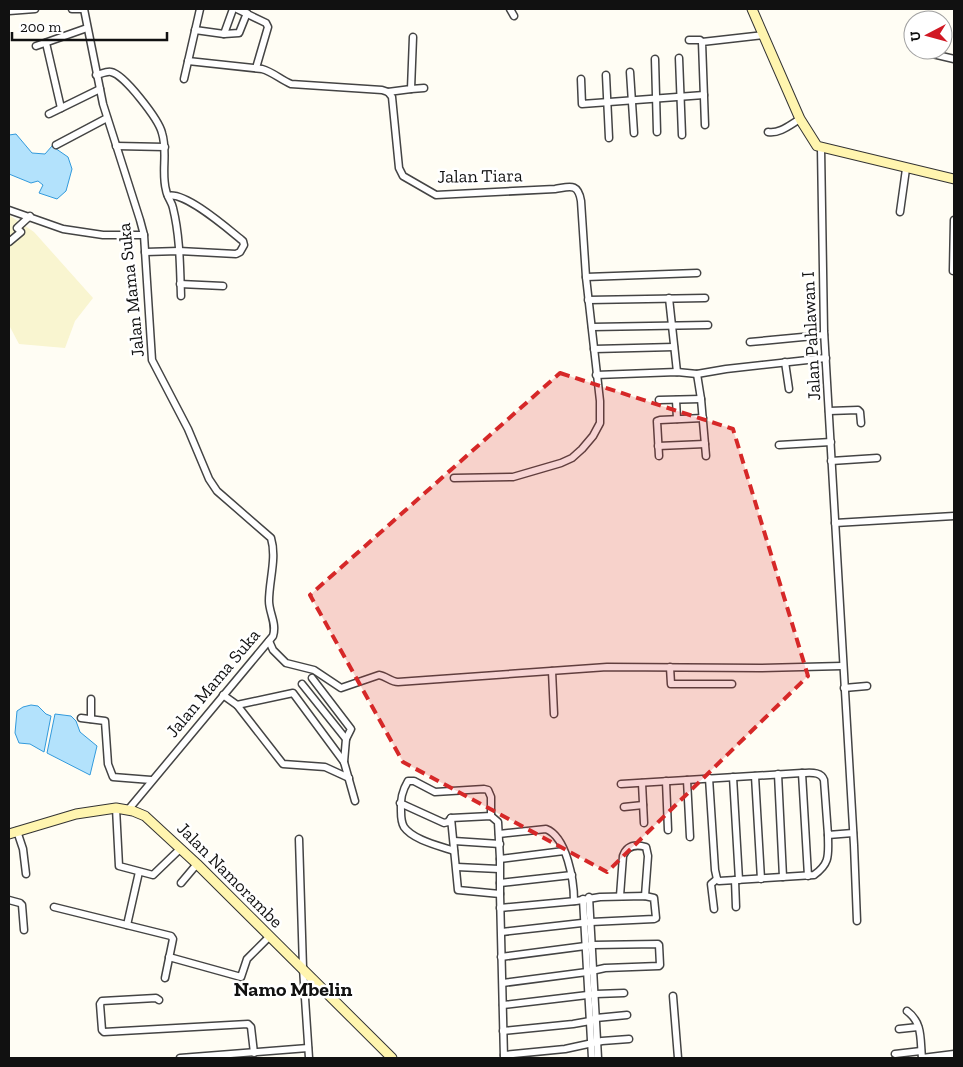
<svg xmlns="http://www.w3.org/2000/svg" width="963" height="1067" font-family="'Zilla Slab',serif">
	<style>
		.farmland { fill: #f9f5d0 }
		.water { fill: #b3e2fc; stroke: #329adc }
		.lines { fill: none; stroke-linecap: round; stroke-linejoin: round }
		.street-casing { stroke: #444; stroke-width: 9 }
		.secondary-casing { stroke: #333; stroke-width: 11 }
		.street { stroke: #fff; stroke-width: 6 }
		.secondary { stroke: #fff5af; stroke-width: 9 }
		.marked { fill: #d62828; fill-opacity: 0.2; stroke: #d62828; stroke-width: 4; stroke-dasharray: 10 6; stroke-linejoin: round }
		.labels { text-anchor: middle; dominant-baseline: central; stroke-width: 5; stroke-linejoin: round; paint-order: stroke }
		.street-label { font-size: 18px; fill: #111; stroke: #fff }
		.quarter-label { font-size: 20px; font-weight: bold; fill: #111; stroke: #fff }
	</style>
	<rect width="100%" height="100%" fill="#fffdf4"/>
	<!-- farmland -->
	<path class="farmland" d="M9 215 34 232 93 298 75 321 65 348 19 344 10 327 9 328Z"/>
	<!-- water -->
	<g class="water">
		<path d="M16 134 32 153 45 154 52 146 68 157 72 169 66 191 57 199 39 193 43 185 38 181 31 183 9 174V135Z"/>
		<path d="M31 705 38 706 46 714 51 716 44 752 30 744 19 743 15 733 17 711 23 707Z"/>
		<path d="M55 714 71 716 76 721 80 732 97 746 90 775 47 753Z"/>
	</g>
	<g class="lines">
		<defs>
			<g id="street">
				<path d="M72 9H84"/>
				<path d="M84 9 103 104 140 220 144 235 152 360 188 429 209 479 217 491 271 538C277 558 269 580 269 601 269 613 277 623 273 636L128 810"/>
				<path d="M237 9 266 23 268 27 256 68"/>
				<path d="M510 9 514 16"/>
				<path d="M9 11 35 9"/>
				<path d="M195 30 224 34 239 33 247 13"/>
				<path d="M224 34 233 9"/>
				<path d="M689 40H700L702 42"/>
				<path d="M46 43 61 108"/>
				<path d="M36 46 87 28"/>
				<path d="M920 51 954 59"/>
				<path d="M679 58 682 135"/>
				<path d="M655 59 657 132"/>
				<path d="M188 61 262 69C273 72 281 80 291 84L382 90 388 92 392 97 399 168 403 176 436 195 555 189C569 187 578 182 581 201L586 277 600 401V423L593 436 582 449 572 458 561 463 513 477 454 478"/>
				<path d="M630 72 634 133"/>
				<path d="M96 75C101 74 107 71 111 72 124 74 159 120 162 133 168 152 161 172 166 190 167 197 172 202 173 208 180 236 180 267 181 296"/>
				<path d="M606 75 609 138"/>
				<path d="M184 79 200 9"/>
				<path d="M581 79 582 104 704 95"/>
				<path d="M411 89 424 88"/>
				<path d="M388 92 411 89 413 37"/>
				<path d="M49 114 100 89"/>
				<path d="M705 125 702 42 764 35"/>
				<path d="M768 132C780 134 791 124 800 119"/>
				<path d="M56 145 107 118"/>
				<path d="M116 146 165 147"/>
				<path d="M821 148 824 331 854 845 857 921"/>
				<path d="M9 210 63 229 103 235H144"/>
				<path d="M900 212 906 169"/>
				<path d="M9 242 21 232 17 228 30 216"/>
				<path d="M145 252 179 251 236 254 240 252 244 245 243 241C229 230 185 191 168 196"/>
				<path d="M953 271 954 220"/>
				<path d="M586 277 697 273"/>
				<path d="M180 284 223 286"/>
				<path d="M669 298 677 372"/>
				<path d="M588 300 705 298"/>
				<path d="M592 327 708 325"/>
				<path d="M750 342 824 335"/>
				<path d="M594 349 674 347"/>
				<path d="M785 362 789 389"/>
				<path d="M697 374 701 399 706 456"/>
				<path d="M596 375 677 372 697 374 726 369 826 358"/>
				<path d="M659 400 701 399"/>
				<path d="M676 400 677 419"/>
				<path d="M829 411 858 410 860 412 861 423"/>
				<path d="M779 445 831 442"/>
				<path d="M658 446 705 444"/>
				<path d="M659 456 657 421 660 420 703 418"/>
				<path d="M831 461 877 458"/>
				<path d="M835 523 954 516"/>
				<path d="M269 641 273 650 286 663 314 670 341 688 379 675C386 676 391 682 398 682L607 667 760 668 842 666"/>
				<path d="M670 667 671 684H732"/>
				<path d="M552 671 554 714"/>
				<path d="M312 678 351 729 346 739"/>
				<path d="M302 684 346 739 344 762"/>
				<path d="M844 688 867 686"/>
				<path d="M223 695 237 705 293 693 344 762 355 801"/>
				<path d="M91 699V719"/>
				<path d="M237 705 283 764 325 767 349 778"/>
				<path d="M81 718 105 721 108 764 113 777 151 780"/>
				<path d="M802 773 808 876"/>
				<path d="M778 774 783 877"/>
				<path d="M755 776 761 879"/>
				<path d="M733 777 739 880"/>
				<path d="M709 778 715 870 717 879 719 881 814 875C831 863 828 854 828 835"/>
				<path d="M687 780 690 837"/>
				<path d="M666 781 668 830"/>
				<path d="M642 783 644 823"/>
				<path d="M621 784 802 773C810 773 821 771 824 780L828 835 853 833"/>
				<path d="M400 803 444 823 448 822 451 818 458 890 500 894 504 1058"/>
				<path d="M624 807 643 805"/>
				<path d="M116 808 119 866 153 875 180 849"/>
				<path d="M451 818 491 816 498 822 500 859V894"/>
				<path d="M17 831 23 849 26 874"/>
				<path d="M499 834 546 829C567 837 574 881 574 901"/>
				<path d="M299 839 303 968 309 1058"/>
				<path d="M454 841 500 844"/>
				<path d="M454 851C440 846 413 840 404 827 401 822 401 817 401 811 400 799 402 791 408 781H414L435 792 484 789 488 790 491 797V816"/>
				<path d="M500 859 564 851"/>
				<path d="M457 867 499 869"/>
				<path d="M735 880 736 907"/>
				<path d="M181 883 197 864"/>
				<path d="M500 883 572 875"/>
				<path d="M620 896 623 856C627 845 636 844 646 847L648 856 645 896"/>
				<path d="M589 897 598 1058"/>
				<path d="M583 899 592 1058"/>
				<path d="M9 900 20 903 22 905 24 930"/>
				<path d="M54 907 171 936 173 939 165 978"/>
				<path d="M500 908 576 901 600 897 645 896 654 898 656 918 654 919 591 922 502 932"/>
				<path d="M714 909 711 884 717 879"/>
				<path d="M127 925 139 872"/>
				<path d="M169 957 241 977 247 959 269 937"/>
				<path d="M501 957 593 945 658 944 659 945 660 965 659 966 605 968 587 972 503 983"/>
				<path d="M673 996 678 1058"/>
				<path d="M159 1000 156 998 102 1001 100 1004 102 1030 104 1032 248 1024 251 1027 254 1053"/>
				<path d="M503 1005 596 994 624 993"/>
				<path d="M907 1011C923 1023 920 1039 922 1058"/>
				<path d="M899 1029 918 1027"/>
				<path d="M503 1031 573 1024 590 1021 596 1018 627 1015"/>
				<path d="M895 1054 921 1051"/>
				<path d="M504 1055 565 1049 602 1041 629 1039"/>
				<path d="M180 1058 308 1048"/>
				<path d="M922 1058 954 1054"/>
			</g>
			<g id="secondary">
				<path d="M752 9 800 119 817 146 954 179"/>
				<path d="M9 834 76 814 116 808 133 811 145 816 197 864 392 1058"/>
			</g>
		</defs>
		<!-- street casing -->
		<use href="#street" class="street-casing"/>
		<!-- secondary casing -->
		<use href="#secondary" class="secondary-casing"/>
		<!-- street -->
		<use href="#street" class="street"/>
		<!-- secondary -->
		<use href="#secondary" class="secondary"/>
	</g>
	<!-- marked area -->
	<path class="marked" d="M560 373 733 429 808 676 607 872 403 762 310 595Z"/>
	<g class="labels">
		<!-- street labels -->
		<g class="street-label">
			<text transform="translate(480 176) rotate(-1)">Jalan Tiara</text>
			<text transform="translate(131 290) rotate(-96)">Jalan Mama Suka</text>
			<text transform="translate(811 336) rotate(-93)">Jalan Pahlawan I</text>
			<text transform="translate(213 683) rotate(-50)">Jalan Mama Suka</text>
			<text transform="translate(230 875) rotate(45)">Jalan Namorambe</text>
		</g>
		<!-- quarter labels -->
		<g class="quarter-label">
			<text x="293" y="989">Namo Mbelin</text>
		</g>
	</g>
	<!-- border -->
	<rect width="963" height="1067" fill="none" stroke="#111111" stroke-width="20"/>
	<!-- north arrow -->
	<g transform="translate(928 35) rotate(264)"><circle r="24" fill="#ffffff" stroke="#a0a0a0"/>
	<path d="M0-4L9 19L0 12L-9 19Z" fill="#d11823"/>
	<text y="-8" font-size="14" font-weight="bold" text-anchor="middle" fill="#111111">U</text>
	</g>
	<!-- scale -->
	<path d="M12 32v8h155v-8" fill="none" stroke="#111111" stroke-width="2.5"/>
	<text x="20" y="32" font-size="15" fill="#111111" stroke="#ffffff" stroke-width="4" paint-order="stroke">200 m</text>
</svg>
